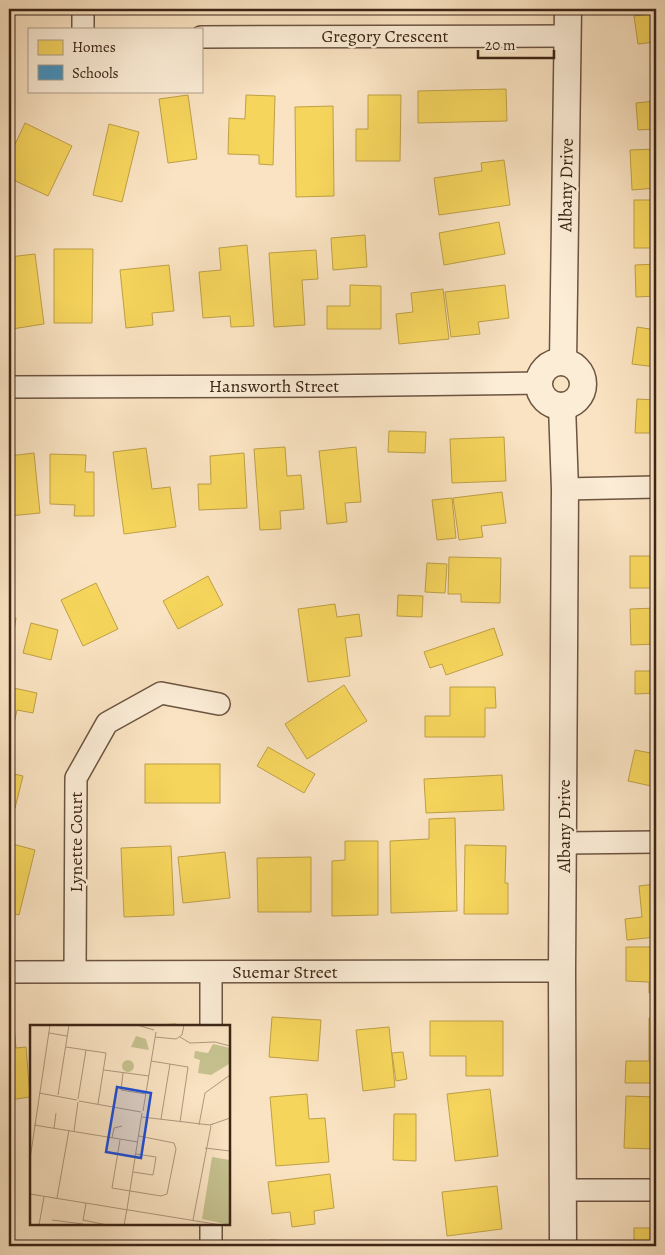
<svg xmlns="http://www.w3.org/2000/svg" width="665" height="1255" font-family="Alegreya,serif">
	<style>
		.homes { fill: #f6d55c; stroke: #bea047 }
		.schools { fill: #4393c3; stroke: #41728f }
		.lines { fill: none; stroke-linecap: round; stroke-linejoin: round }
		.minor-casing { stroke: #6c5441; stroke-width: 24 }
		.tertiary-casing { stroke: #6c5441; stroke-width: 29 }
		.minor { stroke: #fcedd7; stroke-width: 21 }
		.tertiary { stroke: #fcedd7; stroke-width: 26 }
		.labels { text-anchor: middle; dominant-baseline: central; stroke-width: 5; stroke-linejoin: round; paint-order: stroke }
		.street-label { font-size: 18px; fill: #3c2516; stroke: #fcedd7 }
		.inset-road { fill: none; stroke: #ae977d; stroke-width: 1 }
		.view { fill: #1d4ed8; fill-opacity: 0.15; stroke: #1d4ed8; stroke-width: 2.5 }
		.inset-edge { fill: none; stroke: #3c2516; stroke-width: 2.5 }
	</style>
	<rect width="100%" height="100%" fill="#fae3c2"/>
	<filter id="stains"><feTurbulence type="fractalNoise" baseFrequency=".004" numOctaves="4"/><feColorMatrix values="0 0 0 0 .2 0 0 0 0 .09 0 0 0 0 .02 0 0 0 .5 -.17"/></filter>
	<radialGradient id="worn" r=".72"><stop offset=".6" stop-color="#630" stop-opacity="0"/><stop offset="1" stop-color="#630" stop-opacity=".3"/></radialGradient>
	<!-- homes -->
	<g class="homes">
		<path d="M656 13V42L638 44 634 16Z"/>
		<path d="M506 89 507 121 418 123V91Z"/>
		<path d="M188 95 197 159 168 163 159 99Z"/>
		<path d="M246 95 275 96 273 165 259 164V155L228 154 229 118 245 119Z"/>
		<path d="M368 95H401L400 161H356V129H368Z"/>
		<path d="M656 101V129L638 130 636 103Z"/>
		<path d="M333 106 334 196 296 197 295 107Z"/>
		<path d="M25 123 72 146 48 196 9 178V157Z"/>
		<path d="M109 124 139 132 122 202 93 195Z"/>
		<path d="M656 149V188L632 190 630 150Z"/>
		<path d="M504 160 510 205 439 215 434 178 482 171 481 163Z"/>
		<rect x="634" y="200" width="22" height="48"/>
		<path d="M499 222 505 254 444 265 439 233Z"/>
		<path d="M365 235 367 267 333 270 331 238Z"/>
		<path d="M247 245 254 326 231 327 230 316 203 318 199 272 221 270 219 248Z"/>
		<path d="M54 249H93L92 323H54Z"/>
		<path d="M316 250 318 279 302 280 305 325 274 327 269 253Z"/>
		<path d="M35 254 44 324 12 329 9 308V257Z"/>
		<path d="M656 264V303V296L636 297 635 265Z"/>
		<path d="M169 265 174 311 152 313 153 325 126 328 120 270Z"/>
		<path d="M350 285 381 286V329H327V306H350Z"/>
		<path d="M505 285 509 318 478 322 480 334 451 337 445 292Z"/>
		<path d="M443 289 449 339 399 344 396 314 413 312 411 293Z"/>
		<path d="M637 327 656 330V367L632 364Z"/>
		<path d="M637 399 656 400V433H635Z"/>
		<path d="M389 431 426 432 425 453 388 452Z"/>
		<path d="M504 437 506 481 452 483 450 439Z"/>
		<path d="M285 447 287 476 301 475 304 509 280 511 281 529 260 530 254 449Z"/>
		<path d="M356 447 361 502 345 503 347 522 327 524 319 451Z"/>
		<path d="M146 448 152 489 170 487 176 527 124 534 113 452Z"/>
		<path d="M34 453 40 513 9 516V456Z"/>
		<path d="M244 453 247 508 199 510 198 484H211L210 456Z"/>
		<path d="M50 454 86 455 85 472H94V516H74L75 505 50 504Z"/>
		<path d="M502 492 506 523 481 526 483 537 459 540 453 498Z"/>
		<path d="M452 498 456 538 437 540 432 500Z"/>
		<rect x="630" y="556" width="26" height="32"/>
		<path d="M449 557 501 558 500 603 461 602V594H448Z"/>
		<path d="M427 563 447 564 445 593 425 592Z"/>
		<path d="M208 576 223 605 178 629 163 601Z"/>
		<path d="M96 583 118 629 83 646 61 600Z"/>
		<path d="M398 595 423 596 422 617 397 616Z"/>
		<path d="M335 604 337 617 359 614 362 636 345 638 350 676 308 682 298 609Z"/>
		<path d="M656 608V644L631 645 630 609Z"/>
		<path d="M9 617 16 618 12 644H9Z"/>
		<path d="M31 623 58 630 51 660 23 653Z"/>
		<path d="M494 628 503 655 446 675 442 664 430 668 424 652Z"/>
		<path d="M635 671H656V693L635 694Z"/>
		<path d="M344 685 367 721 307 759 285 724Z"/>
		<path d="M9 687 37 693 33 713 17 710 13 728H9Z"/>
		<path d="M450 687H495L496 708H485V737H425V716H450Z"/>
		<path d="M268 747 315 774 304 793 257 766Z"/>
		<path d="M635 750 656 754V787L628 781Z"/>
		<rect x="145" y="764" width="75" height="39"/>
		<path d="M9 773 23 776 15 808 9 806Z"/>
		<path d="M502 775 504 810 426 813 424 779Z"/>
		<path d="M455 818 457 911 391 913 390 841 429 839V819Z"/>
		<path d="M345 841H378V915L332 916V861L345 860Z"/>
		<path d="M9 843 35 850 19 915 9 912Z"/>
		<path d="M465 845 506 846 505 883H508V914H464Z"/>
		<path d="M171 846 174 915 124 917 121 848Z"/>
		<path d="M225 852 230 898 183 903 178 857Z"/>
		<path d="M311 857V912H258L257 858Z"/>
		<path d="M656 884V937L627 940 625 919 642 917 639 886Z"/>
		<path d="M626 947H656V993H649V982L626 981Z"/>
		<path d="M272 1017 321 1020 318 1061 269 1057Z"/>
		<path d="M649 1018H656V1083H625L626 1061H649Z"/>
		<path d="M430 1021H503V1076H466V1056H430Z"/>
		<path d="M176 1024V1026H131Z"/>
		<path d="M9 1026H14L16 1048 26 1047 30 1097 9 1100Z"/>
		<path d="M389 1027 395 1087 363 1091 356 1030Z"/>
		<path d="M403 1052 407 1079 396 1081 392 1053Z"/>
		<path d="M490 1089 498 1156 455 1161 447 1094Z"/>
		<path d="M307 1094 309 1119 325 1118 329 1162 276 1166 270 1097Z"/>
		<path d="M626 1096 656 1097V1149L624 1148Z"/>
		<path d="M394 1114H416V1161L393 1160Z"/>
		<path d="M330 1174 334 1208 314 1211 315 1224 292 1227 290 1212 272 1214 268 1182Z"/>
		<path d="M497 1186 502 1229 447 1236 442 1192Z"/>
		<rect x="634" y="1228" width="22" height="18"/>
		<path d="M270 1240 320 1242V1246H270Z"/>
	</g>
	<!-- schools -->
	<path class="schools" d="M9 1150H10L9 1185Z"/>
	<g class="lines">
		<defs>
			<g id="minor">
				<path d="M83 29V9"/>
				<path d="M201 37 568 36"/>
				<path d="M9 387 315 386 540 383"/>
				<path d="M565 489 656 487"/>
				<path d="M564 843 656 842"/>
				<path d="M75 971 76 778 107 723 161 693 219 704"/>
				<path d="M9 972 562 971"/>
				<path d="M211 973V1026"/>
				<path d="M564 1190H656"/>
				<path d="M211 1246V1224"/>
			</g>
			<g id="tertiary">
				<path d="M563 362 568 9"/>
				<circle cx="561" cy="384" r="22"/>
				<path d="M562 406 565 489 562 971 563 1246"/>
			</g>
		</defs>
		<!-- minor casing -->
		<use href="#minor" class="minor-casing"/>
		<!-- tertiary casing -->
		<use href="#tertiary" class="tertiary-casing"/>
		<!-- minor -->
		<use href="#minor" class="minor"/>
		<!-- tertiary -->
		<use href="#tertiary" class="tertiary"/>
	</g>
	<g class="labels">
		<!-- street labels -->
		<g class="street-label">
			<text x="385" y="36">Gregory Crescent</text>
			<text transform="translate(566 185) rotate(-89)">Albany Drive</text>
			<text x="274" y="386">Hansworth Street</text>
			<text transform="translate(564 826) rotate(-90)">Albany Drive</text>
			<text transform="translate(76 842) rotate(-90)">Lynette Court</text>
			<text x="285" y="972">Suemar Street</text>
		</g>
	</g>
	<!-- overview -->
	<g transform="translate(30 1025)">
		<rect width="200" height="200" fill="#fae3c2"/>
		<path d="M106 11 116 14 119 25 101 22ZM183 19 200 23 199 39 181 50 168 48 170 35 164 33 165 26 178 28ZM92 41a6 6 0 1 1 12 0a6 6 0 1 1-12 0ZM182 132 200 135V200L172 194Z" fill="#c5c18f"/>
		<path class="inset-road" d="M50 0H71M107 0 124 5M19 8 37 11M125 12 146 14 152 10 154 0M150 12 160 18 185 17 200 21M36 22 76 28 68 79M121 36 158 42 150 97M74 45 119 51M93 48 91 65 116 69M9 68 47 75M28 70 39 0M48 74 56 25M49 76 111 87M113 86 126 7M112 92 180 100M131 94 140 39M183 99 180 100 200 93M4 100 108 117M169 100 175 68 200 50M24 103 26 88M44 106 48 77M82 113 84 103 92 101M90 115 82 163 131 171 137 169 146 124 144 118 109 111M175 123 200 126M0 134 20 0M103 147 123 150 126 132 106 129M0 169 191 200M27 173 39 105M97 184 112 88M22 195 53 199M53 195 77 200M163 195 181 101M53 196 56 178M9 200 14 172M94 200 97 184"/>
		<path class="view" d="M87 62 121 68 111 133 76 127Z"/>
		<rect width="200" height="200" class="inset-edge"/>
	</g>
	<!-- margin -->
	<rect width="665" height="1255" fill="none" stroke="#fae3c2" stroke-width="30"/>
	<rect x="10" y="10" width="645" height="1235" fill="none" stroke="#3c2516" stroke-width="2.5"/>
	<rect x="15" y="15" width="635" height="1225" fill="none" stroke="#3c2516"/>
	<!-- legend -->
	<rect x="28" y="28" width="175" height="65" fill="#fcedd7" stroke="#af9d8a"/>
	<rect x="38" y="40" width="25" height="15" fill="#f6d55c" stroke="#af9d8a"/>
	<text x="72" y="52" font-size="15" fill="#3c2516">Homes</text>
	<rect x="38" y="65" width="25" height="15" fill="#4393c3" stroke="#af9d8a"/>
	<text x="72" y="78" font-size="15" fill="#3c2516">Schools</text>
	<!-- scale -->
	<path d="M478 50v8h76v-8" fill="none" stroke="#3c2516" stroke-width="2.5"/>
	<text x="485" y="50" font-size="15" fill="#3c2516" stroke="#fcedd7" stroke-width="4" paint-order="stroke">20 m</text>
	<rect width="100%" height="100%" filter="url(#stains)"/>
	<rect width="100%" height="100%" fill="url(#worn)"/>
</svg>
